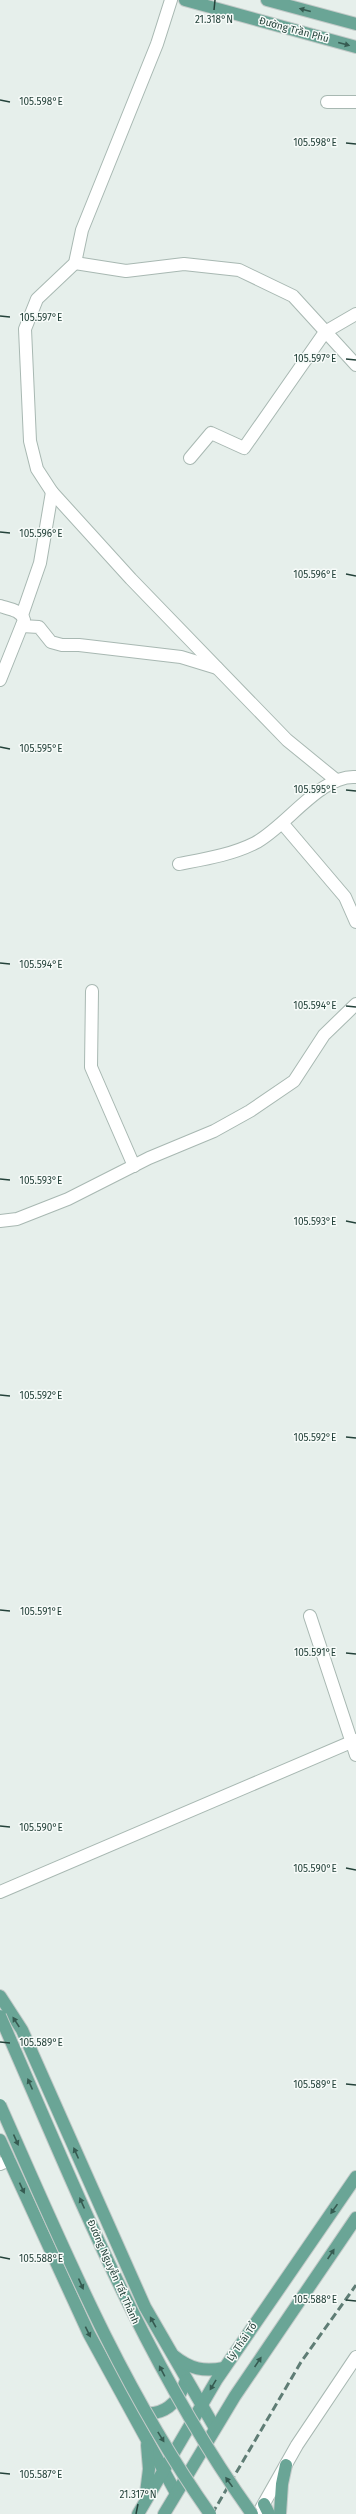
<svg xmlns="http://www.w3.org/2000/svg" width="356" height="2514" font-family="'Fira Sans',sans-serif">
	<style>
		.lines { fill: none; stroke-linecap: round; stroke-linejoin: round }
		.minor-casing { stroke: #a8b8b2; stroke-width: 14 }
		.major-casing { stroke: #c2cac8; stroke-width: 14 }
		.minor { stroke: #fff; stroke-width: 12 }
		.major { stroke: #6aa596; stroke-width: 12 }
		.rail { stroke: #5f7d75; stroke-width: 3; stroke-dasharray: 8 4; stroke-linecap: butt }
		.major-bridge-casing { stroke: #c2cac8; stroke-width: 14; stroke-linecap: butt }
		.major-bridge { stroke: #6aa596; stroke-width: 12 }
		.oneway { fill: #365b51 }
		.ticks { fill: none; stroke: #24423a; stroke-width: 1.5 }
		.labels { text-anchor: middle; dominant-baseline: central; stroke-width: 3; stroke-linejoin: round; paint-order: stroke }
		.street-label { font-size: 10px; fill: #24423a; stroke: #f7fbf9 }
		.ticks-label { font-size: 10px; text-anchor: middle; fill: #24423a; stroke: #f7fbf9; stroke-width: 3; stroke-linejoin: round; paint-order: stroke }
	</style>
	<rect width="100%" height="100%" fill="#e6efeb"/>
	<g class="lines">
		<defs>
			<g id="minor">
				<path d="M171 0 157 44 82 230 75 263 37 299 25 329 30 441 37 469 52 492 131 579 287 740 336 780"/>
				<path d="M327 102H356"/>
				<path d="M75 263 126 271 184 264 239 270 293 296 356 365"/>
				<path d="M190 458 211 433 244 448 325 332 356 314"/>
				<path d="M0 606C9 609 21 610 24 620L0 680"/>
				<path d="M22 615 40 563 52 492"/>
				<path d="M22 626 39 627 51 642 62 645H79L181 657 217 668"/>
				<path d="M283 824 345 897 356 922"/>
				<path d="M179 864C205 859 231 855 255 843 286 827 321 774 356 777"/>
				<path d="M92 991 91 1067 134 1166"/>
				<path d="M0 1221 17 1219 68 1199 149 1158 214 1131 250 1111 294 1081 324 1035 356 1004"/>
				<path d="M310 1616 356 1755"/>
				<path d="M0 1892 356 1740"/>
				<path d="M0 2164 9 2160"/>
				<path d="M258 2514 297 2445 356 2357"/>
			</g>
			<g id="major">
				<path d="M185 0 356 47"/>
				<path d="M267 0 356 24"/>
				<path d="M0 1996 22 2030 145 2307 215 2428"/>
				<path d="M0 2140 89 2334 176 2493"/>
				<path d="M174 2356C190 2369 204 2372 224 2368"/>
				<path d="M138 2412C163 2418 179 2403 186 2380"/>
				<path d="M146 2493 149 2469 147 2445"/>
				<path d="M264 2504 269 2514"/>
				<path d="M138 2514 217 2379 356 2177"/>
				<path d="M164 2514 235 2396 356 2218"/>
				<path d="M280 2514 282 2484 286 2465"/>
			</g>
		</defs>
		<!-- minor casing -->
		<use href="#minor" class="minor-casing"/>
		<!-- major casing -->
		<use href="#major" class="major-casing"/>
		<!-- minor -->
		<use href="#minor" class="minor"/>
		<!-- major -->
		<use href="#major" class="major"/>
		<!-- rail -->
		<path class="rail" d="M212 2514 301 2362 356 2285"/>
		<defs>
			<g id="major-bridge">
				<path d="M0 2016C75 2187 143 2362 252 2514"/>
				<path d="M0 2105C62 2245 121 2388 210 2514"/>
			</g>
		</defs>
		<!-- major-bridge casing -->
		<use href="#major-bridge" class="major-bridge-casing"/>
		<!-- major-bridge -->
		<use href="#major-bridge" class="major-bridge"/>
	</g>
	<!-- one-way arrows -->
	<defs><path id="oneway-solid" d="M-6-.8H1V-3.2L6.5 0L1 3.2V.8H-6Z"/></defs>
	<g class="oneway">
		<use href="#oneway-solid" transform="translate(305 10) rotate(-165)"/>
		<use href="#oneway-solid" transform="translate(344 44) rotate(15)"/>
		<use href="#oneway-solid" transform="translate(16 2022) rotate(-123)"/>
		<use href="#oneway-solid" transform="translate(30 2084) rotate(-114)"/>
		<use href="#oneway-solid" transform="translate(16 2140) rotate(66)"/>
		<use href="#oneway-solid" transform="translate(76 2153) rotate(-114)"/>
		<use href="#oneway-solid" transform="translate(22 2188) rotate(65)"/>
		<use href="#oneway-solid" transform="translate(82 2203) rotate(-114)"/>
		<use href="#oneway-solid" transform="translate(334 2209) rotate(125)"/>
		<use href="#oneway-solid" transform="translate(331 2254) rotate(-56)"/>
		<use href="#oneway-solid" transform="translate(81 2284) rotate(66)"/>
		<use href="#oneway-solid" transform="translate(153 2322) rotate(-119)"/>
		<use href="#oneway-solid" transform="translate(88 2332) rotate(64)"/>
		<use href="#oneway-solid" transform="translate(258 2362) rotate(-56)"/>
		<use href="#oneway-solid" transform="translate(162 2371) rotate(-118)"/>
		<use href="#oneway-solid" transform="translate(213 2385) rotate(121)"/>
		<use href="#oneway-solid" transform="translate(161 2437) rotate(58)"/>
		<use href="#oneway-solid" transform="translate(229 2482) rotate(-126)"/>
	</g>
	<!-- ticks -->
	<path class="ticks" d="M214 10 215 0M0 100 10 102M346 143 356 144M0 316 10 317M346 359 356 360M0 532 10 533M346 574 356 576M0 747 10 749M346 790 356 791M0 963 10 964M346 1006 356 1007M0 1179 10 1180M346 1221 356 1223M0 1395 10 1396M346 1437 356 1438M0 1610 10 1611M346 1653 356 1654M0 1826 10 1827M346 1868 356 1870M0 2042 10 2043M346 2084 356 2085M0 2257 10 2259M346 2300 356 2301M0 2473 10 2474M136 2514 138 2504"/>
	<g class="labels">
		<!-- street labels -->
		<g class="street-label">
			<text transform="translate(294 30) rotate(15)">Đường Trần Phú</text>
			<text transform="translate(113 2272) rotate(66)">Đường Nguyễn Tất Thành</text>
			<text transform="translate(242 2342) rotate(-55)">Lý Thái Tổ</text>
		</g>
	</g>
	<g class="ticks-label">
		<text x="214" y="23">21.318°N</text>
		<text x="41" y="105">105.598°E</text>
		<text x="315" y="146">105.598°E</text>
		<text x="41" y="321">105.597°E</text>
		<text x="315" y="362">105.597°E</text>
		<text x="41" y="537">105.596°E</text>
		<text x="315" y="578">105.596°E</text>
		<text x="41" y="752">105.595°E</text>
		<text x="315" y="793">105.595°E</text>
		<text x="41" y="968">105.594°E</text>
		<text x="315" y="1009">105.594°E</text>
		<text x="41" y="1184">105.593°E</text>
		<text x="315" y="1225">105.593°E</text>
		<text x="41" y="1399">105.592°E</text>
		<text x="315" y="1441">105.592°E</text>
		<text x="41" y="1615">105.591°E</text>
		<text x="315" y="1656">105.591°E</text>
		<text x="41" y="1831">105.590°E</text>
		<text x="315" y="1872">105.590°E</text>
		<text x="41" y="2046">105.589°E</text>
		<text x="315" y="2088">105.589°E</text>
		<text x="41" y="2262">105.588°E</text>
		<text x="315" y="2303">105.588°E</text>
		<text x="41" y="2478">105.587°E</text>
		<text x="138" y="2498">21.317°N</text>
	</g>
</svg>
